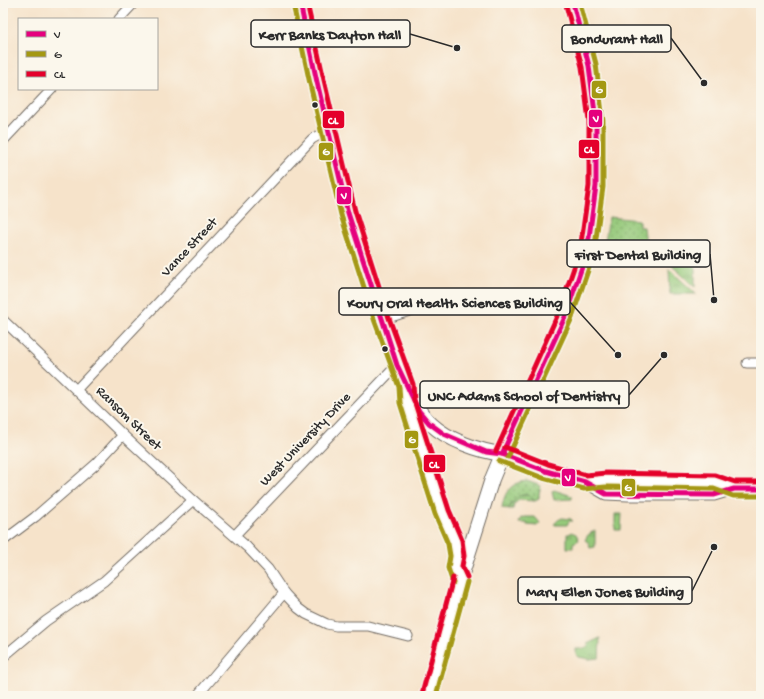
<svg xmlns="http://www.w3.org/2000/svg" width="764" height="699" font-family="'Gochi Hand',sans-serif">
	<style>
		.grass { fill: url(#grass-tufts); stroke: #607a52 }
		.garden { fill: url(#garden-dots); stroke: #607a52 }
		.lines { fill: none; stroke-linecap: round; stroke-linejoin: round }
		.minor-casing { stroke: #726b63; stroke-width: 11 }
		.tertiary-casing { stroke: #726b63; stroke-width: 13 }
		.primary-casing { stroke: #726b63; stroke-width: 16 }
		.minor { stroke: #fff; stroke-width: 9 }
		.tertiary { stroke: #fff; stroke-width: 11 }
		.primary { stroke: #fff; stroke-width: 14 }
		.bus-1-casing { stroke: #fbf7ec; stroke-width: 8 }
		.bus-2-casing { stroke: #fbf7ec; stroke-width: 8 }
		.bus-3-casing { stroke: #fbf7ec; stroke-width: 8 }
		.bus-1 { stroke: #e5007d; stroke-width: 5 }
		.bus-2 { stroke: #a49812; stroke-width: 5 }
		.bus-3 { stroke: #e4002b; stroke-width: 5 }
		.bus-dot { fill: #2b2b2b; stroke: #fbf7ec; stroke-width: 1.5 }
		.labels { text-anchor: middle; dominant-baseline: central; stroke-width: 4; stroke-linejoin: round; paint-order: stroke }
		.street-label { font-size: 14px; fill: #2b2b2b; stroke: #fbf7ec }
		.leader { fill: none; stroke: #2b2b2b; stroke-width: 1.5 }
		.callout-dot { fill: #2b2b2b; stroke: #fbf7ec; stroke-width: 1.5 }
		.callout { fill: #fbf7ec; stroke: #2b2b2b; stroke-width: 1.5 }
		.callout-label { font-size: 15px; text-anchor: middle; font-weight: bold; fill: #2b2b2b }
		.line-badge { stroke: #fbf7ec; stroke-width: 1.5 }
		.badge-label { font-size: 11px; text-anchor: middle; font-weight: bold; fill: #fff }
	</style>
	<defs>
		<pattern id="grass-tufts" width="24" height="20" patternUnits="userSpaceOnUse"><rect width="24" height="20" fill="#95c97a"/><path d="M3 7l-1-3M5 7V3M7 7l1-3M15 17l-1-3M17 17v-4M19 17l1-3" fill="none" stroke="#7aa364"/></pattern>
		<pattern id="garden-dots" width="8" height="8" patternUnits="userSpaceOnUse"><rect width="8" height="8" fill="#95c97a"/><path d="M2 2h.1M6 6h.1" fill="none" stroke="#7aa364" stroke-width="1.8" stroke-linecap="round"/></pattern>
	</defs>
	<rect width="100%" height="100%" fill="#fbf7ec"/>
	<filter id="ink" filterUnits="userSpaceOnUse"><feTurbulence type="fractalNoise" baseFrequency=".025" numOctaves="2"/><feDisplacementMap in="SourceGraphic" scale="8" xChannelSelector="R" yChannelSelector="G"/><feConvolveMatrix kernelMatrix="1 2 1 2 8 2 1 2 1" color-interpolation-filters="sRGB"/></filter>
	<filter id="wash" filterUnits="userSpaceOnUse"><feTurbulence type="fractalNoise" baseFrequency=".012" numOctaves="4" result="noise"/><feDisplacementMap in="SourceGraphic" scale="16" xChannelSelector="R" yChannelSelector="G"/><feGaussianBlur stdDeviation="0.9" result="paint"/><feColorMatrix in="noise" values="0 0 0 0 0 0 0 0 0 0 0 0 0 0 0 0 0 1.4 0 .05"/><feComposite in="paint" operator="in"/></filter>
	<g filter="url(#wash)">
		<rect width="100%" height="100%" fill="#f6e3ca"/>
		<!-- grass -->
		<g class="grass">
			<path d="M669 261H695V287L669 263Z"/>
			<path d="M669 269 696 294H670Z"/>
			<path d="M554 490 572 496V499L554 500 552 492Z"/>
			<path d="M522 495H528L535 501 519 500 514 504 513 509H508L517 497Z"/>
			<path d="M615 514H622L621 530H615Z"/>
			<path d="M525 517H535L540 523 537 526 527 525V523H519L521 518Z"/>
			<path d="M562 518 571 519 573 521H569L567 525H555L554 524 558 520Z"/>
			<path d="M595 530V547L590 548 589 543 585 540 588 535Z"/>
			<path d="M571 532 576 534 579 540 573 543V548H567V534H570Z"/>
			<path d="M600 638 599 658 589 659 579 657 576 654V649H581L589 646 587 644Z"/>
		</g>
		<!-- garden -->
		<g class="garden">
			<path d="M609 217 639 220V227H644L647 253H603Z"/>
			<path d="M527 481 541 486 539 493V499L535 501C524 488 515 498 508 509L502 508C504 493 510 483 527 481Z"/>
		</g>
	</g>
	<g filter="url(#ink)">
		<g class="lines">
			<defs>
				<g id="minor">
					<path d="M119 19 134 3"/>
					<path d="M3 141 52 89"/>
					<path d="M3 320 123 435 193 500 247 547 268 569 284 593 298 608 306 614 327 624 336 626H368L408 636"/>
					<path d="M382 320 431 304"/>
					<path d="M747 363H761"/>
					<path d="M77 389 312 139 328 130"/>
					<path d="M235 535 397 365"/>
					<path d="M3 541 35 517 96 464 123 435"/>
					<path d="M3 657 46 621 104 581 193 500"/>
					<path d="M197 696 284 593"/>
				</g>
				<g id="tertiary">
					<path d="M502 454 546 471 585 482 606 494 628 495H714L734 489H761"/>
					<path d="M585 482 606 480 715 482 734 489"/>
				</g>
				<g id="primary">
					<path d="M300 3 317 82 348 213 382 320 406 386 407 401 442 512 455 542 457 556 455 567 458 575"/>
					<path d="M412 399C417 408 423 417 431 424 448 440 479 451 502 454"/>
					<path d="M429 696 460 580 492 479 516 421 565 317 587 252 596 186V121L589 66 573 3"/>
				</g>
			</defs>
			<!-- minor casing -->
			<use href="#minor" class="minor-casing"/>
			<!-- tertiary casing -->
			<use href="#tertiary" class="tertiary-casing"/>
			<!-- primary casing -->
			<use href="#primary" class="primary-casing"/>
			<!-- minor -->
			<use href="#minor" class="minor"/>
			<!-- tertiary -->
			<use href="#tertiary" class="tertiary"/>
			<!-- primary -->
			<use href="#primary" class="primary"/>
			<defs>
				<g id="bus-1">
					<path d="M300 3 317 82 348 213 397 365 419 411 429 423 444 434 486 452 502 454 546 471 585 482 606 494 714 495 734 489H761"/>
					<path d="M502 454 565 317 587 252 596 186V121L589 66 573 3"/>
				</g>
				<g id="bus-2">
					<path d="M293 4 310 84 341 215 375 322 399 387 400 403 435 514 448 544 450 556 448 568 453 583"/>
					<path d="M508 457 571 320 594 253 603 187V121L596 64 580 3"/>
					<path d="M499 461 543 478 584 489 606 487 714 489 733 496H761"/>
					<path d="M436 696 467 582"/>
				</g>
				<g id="bus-3">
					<path d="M307 3 324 80 355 211 389 318 413 384 414 400 449 510 462 540 464 556 462 566 467 577"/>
					<path d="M505 447 548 464 586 475 606 473 715 475 735 482H761"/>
					<path d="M496 451 558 314 580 250 589 186V121L582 67 566 5"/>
					<path d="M422 694 453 578"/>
				</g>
			</defs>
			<!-- bus-1 casing -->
			<use href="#bus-1" class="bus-1-casing"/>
			<!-- bus-2 casing -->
			<use href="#bus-2" class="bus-2-casing"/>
			<!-- bus-3 casing -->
			<use href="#bus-3" class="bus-3-casing"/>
			<!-- bus-1 -->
			<use href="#bus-1" class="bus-1"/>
			<!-- bus-2 -->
			<use href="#bus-2" class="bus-2"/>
			<!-- bus-3 -->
			<use href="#bus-3" class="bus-3"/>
		</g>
	</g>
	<!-- markers -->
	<g class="bus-dot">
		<circle cx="315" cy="105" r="3.5"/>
		<circle cx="385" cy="349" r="3.5"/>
	</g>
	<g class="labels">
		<!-- street labels -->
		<g class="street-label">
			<text transform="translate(190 248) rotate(-47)">Vance Street</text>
			<text transform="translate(128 419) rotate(44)">Ransom Street</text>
			<text transform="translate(306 440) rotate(-46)">West University Drive</text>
		</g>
	</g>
	<!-- callouts -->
	<path class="leader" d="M457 48L410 34M704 83L671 38M714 300L710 254M618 355L570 302M664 355L629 395M714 547L692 591"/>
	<g class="callout-dot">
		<circle cx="457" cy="48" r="4"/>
		<circle cx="704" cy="83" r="4"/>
		<circle cx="714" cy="300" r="4"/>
		<circle cx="618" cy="355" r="4"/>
		<circle cx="664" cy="355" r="4"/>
		<circle cx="714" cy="547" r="4"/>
	</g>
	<g class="callout">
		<rect x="251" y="20" width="159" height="27" rx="4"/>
		<rect x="562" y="25" width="109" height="27" rx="4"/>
		<rect x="567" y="240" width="143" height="27" rx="4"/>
		<rect x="339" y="288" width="231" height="27" rx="4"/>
		<rect x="420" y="381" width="209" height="27" rx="4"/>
		<rect x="518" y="577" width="174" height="27" rx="4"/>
	</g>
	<g class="callout-label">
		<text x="330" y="39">Kerr Banks Dayton Hall</text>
		<text x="617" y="43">Bondurant Hall</text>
		<text x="638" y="259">First Dental Building</text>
		<text x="455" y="307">Koury Oral Health Sciences Building</text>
		<text x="524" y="400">UNC Adams School of Dentistry</text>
		<text x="605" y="596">Mary Ellen Jones Building</text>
	</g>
	<g class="line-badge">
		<rect x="591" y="80" width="16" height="19" rx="4" fill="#a49812"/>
		<rect x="588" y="109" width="15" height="19" rx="4" fill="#e5007d"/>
		<rect x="322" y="110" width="23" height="19" rx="4" fill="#e4002b"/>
		<rect x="578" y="139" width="22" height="20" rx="4" fill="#e4002b"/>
		<rect x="318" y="142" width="16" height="19" rx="4" fill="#a49812"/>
		<rect x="336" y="186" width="16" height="19" rx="4" fill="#e5007d"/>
		<rect x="404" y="430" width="15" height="19" rx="4" fill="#a49812"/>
		<rect x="423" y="454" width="23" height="19" rx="4" fill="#e4002b"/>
		<rect x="561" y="468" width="15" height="19" rx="4" fill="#e5007d"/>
		<rect x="621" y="478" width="15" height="19" rx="4" fill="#a49812"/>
	</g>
	<g class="badge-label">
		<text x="599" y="93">G</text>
		<text x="596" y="122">V</text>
		<text x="333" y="124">CL</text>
		<text x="589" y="153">CL</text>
		<text x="326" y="155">G</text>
		<text x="344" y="199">V</text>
		<text x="412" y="443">G</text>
		<text x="434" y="468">CL</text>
		<text x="568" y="481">V</text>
		<text x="628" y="491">G</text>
	</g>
	<!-- margin -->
	<rect width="764" height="699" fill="none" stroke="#fbf7ec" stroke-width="16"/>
	<!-- legend -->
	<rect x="18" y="18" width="140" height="72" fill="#fbf7ec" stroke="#a8a59f"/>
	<rect x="26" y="31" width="20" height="6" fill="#e5007d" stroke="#a8a59f"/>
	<text x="54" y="38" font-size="12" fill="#2b2b2b">V</text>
	<rect x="26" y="51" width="20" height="6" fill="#a49812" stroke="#a8a59f"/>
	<text x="54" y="58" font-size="12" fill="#2b2b2b">G</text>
	<rect x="26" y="71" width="20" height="6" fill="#e4002b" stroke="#a8a59f"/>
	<text x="54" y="78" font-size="12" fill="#2b2b2b">CL</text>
</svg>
